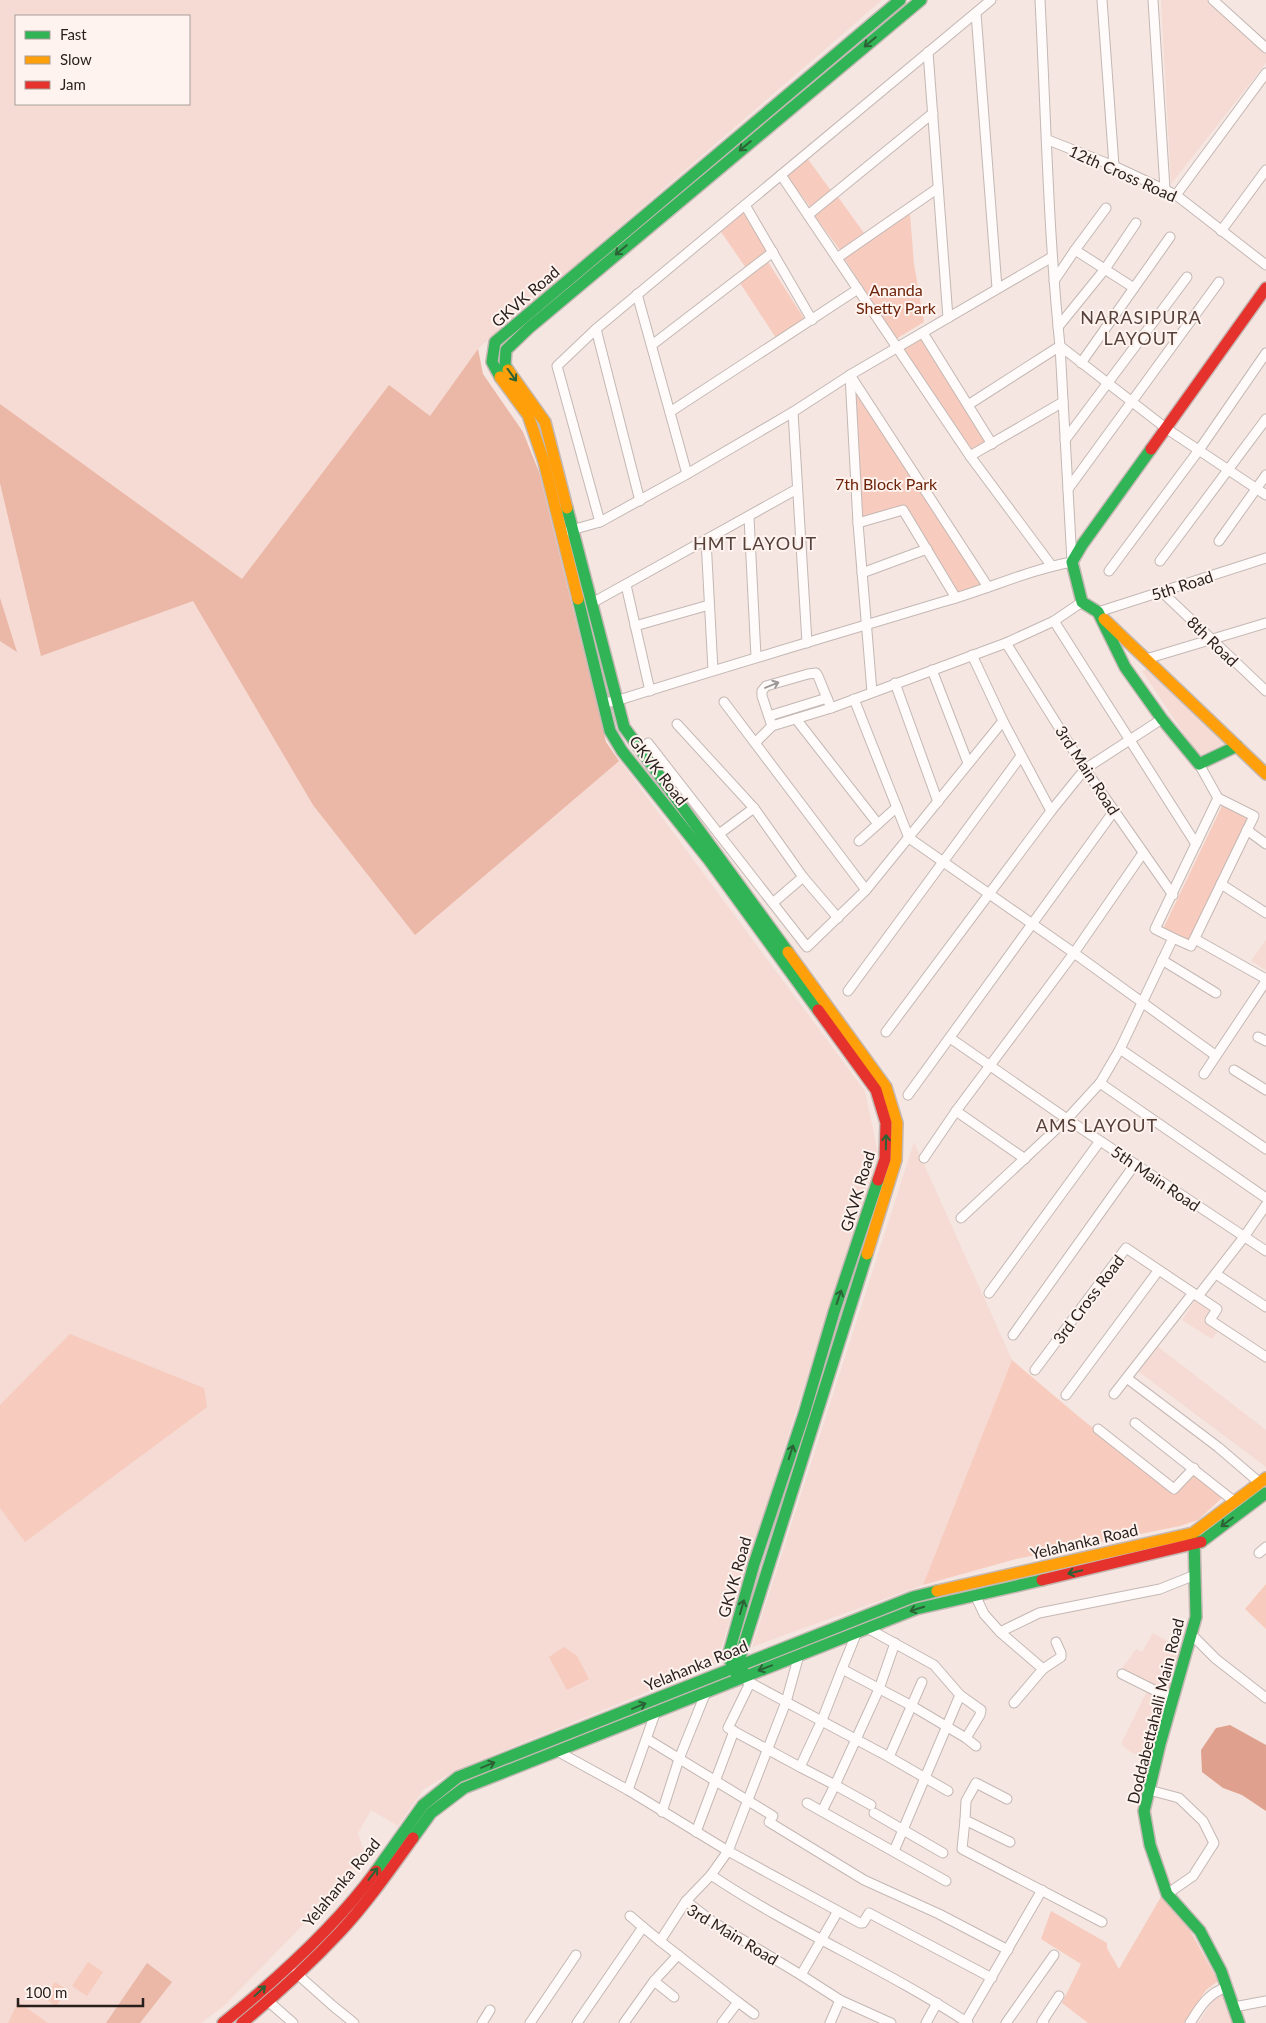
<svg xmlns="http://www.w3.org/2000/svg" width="1266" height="2023" font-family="Lato,sans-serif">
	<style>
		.built { fill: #f5dbd3; fill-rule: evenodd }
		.green { fill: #f7cbbd }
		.forest { fill: #ebb7a7 }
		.water { fill: #dfa18e }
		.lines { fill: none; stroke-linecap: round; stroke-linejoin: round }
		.street-casing { stroke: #c4b8b4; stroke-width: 11 }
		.fast-casing { stroke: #c4b8b4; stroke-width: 14 }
		.slow-casing { stroke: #c4b8b4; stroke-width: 14 }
		.jam-casing { stroke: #c4b8b4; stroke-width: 14 }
		.street { stroke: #fefbfa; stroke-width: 9 }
		.fast { stroke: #30b455; stroke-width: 11 }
		.slow { stroke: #ff9f0a; stroke-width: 11 }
		.jam { stroke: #e5322d; stroke-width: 11 }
		.oneway { stroke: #2c6236 }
		.oneway2 { stroke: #9e9896 }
		.labels { text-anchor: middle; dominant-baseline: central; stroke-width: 4; stroke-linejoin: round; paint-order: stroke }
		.street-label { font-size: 16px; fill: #281f1c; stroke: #fef3ef }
		.park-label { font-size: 16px; fill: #6c2309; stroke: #fef3ef }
		.neighbourhood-label { font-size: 18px; letter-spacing: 1px; fill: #56413a; stroke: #fef3ef }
	</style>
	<rect width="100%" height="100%" fill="#f5e6e1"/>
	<!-- built -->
	<g class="built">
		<path d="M0 0H882L478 349 483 374 523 432 539 472 606 742 865 1091 878 1153 716 1664 456 1770 424 1789 398 1826 371 1810 358 1833 365 1854 333 1894 224 2006 201 2023H0ZM16 16H189V104H16Z"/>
		<path d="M1161 0H1207L1266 53V63L1171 184Z"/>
		<path d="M1146 669 1226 743 1199 756 1142 671Z"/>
		<path d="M1266 940V970L1251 961Z"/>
		<path d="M914 1142 1012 1360 923 1585 752 1647Z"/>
		<path d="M1196 1299 1211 1309 1204 1319 1219 1329 1212 1339 1182 1320Z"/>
		<path d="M1157 1346 1266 1430V1467L1139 1372Z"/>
		<path d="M1153 1633 1183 1650 1152 1762 1129 1751 1121 1744 1147 1691 1116 1677 1136 1649 1142 1652Z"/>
		<path d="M1223 1991 1232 2023H1198L1214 1999Z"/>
	</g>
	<!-- green -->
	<g class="green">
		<path d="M807 158 832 192 811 208 785 174Z"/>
		<path d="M838 197 864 233 840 250 814 215Z"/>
		<path d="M744 212 771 250 746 268 719 229Z"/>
		<path d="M910 214 914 264 924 322 896 339 844 258Z"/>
		<path d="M768 262 805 320 776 338 740 283Z"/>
		<path d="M923 336 989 442 970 454 904 348Z"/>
		<path d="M853 384 984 585 957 595 904 507 860 520Z"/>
		<path d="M1223 804 1249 816 1189 941 1163 929Z"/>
		<path d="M70 1334 204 1388 207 1407 25 1542 0 1508V1405Z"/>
		<path d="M1012 1360 1078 1416 1174 1493 1195 1473 1224 1496 1198 1520 1180 1526 1016 1559 923 1585Z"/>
		<path d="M1266 1584V1629L1245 1609Z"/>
		<path d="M564 1647 577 1656 589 1679 567 1690 549 1657Z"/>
		<path d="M1162 1895 1187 1925 1218 1981 1206 1990 1184 2023H1088L1062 2003 1081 1964 1041 1939 1051 1911 1107 1943V1948L1119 1969Z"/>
		<path d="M88 1962 103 1972 87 1996 72 1986Z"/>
		<path d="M55 1982 67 1990 56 2006 44 1998Z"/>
		<path d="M18 2002 48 2023H8Z"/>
	</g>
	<!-- forest -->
	<g class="forest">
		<path d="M478 349 483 374 523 432 539 472 606 742 619 761 415 935 313 805 193 601 41 656 0 483V404L242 579 389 385 430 416Z"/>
		<path d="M0 598 17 652 0 641Z"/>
		<path d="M147 1963 172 1982 140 2023H106Z"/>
	</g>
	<!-- water -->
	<path class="water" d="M1230 1725 1266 1745V1811L1242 1795 1223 1788 1202 1772 1201 1750 1216 1728Z"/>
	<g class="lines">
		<defs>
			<g id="street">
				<path d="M1040 0C1046 115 1048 231 1060 346L1167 429 1266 495"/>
				<path d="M1102 0 1114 166"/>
				<path d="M1153 0 1165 189"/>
				<path d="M1213 0 1266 48"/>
				<path d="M976 13 997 288"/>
				<path d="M928 52 948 318"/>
				<path d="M1048 140 1114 166 1176 195 1266 265"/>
				<path d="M781 175 970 456 1051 565"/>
				<path d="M1176 195 1266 73"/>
				<path d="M745 205 812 320"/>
				<path d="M808 215 933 113"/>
				<path d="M1221 231 1266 170"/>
				<path d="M1075 250 1106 208"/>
				<path d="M837 258 938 188"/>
				<path d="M1054 281 1075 250 1134 288"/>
				<path d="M637 294 687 474"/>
				<path d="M1058 327 1105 269 1136 223"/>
				<path d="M596 329 640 501"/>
				<path d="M923 333 992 444"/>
				<path d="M652 345 773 252"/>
				<path d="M1081 363 1170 237"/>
				<path d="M850 375 858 523 872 692"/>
				<path d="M850 375 988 587"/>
				<path d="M670 412 858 289"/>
				<path d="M793 412 807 643"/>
				<path d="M1065 440 1187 277"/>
				<path d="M970 456 1063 402"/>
				<path d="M1068 489 1219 282"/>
				<path d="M749 517 756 657"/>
				<path d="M600 522 557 366 596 329 991 0"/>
				<path d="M858 523 903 510 956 598"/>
				<path d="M568 531 600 522 687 474 793 412 850 375 1052 257"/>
				<path d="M706 540 713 670"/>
				<path d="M1219 541 1266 475"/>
				<path d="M1160 561 1266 419"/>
				<path d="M1109 571 1199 450 1266 353"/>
				<path d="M862 573 927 549"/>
				<path d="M626 585 650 691"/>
				<path d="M1161 591 1266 691"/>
				<path d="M592 603 797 489"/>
				<path d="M1098 612 1266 558"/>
				<path d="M1054 621 1196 844"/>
				<path d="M635 626 709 605"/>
				<path d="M1006 643 1085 769 1173 895"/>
				<path d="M972 655 1003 721 1051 811"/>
				<path d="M1146 659 1266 623"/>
				<path d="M932 670 968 763"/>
				<path d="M895 683 938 802"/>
				<path d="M854 699 909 838 1074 953 1215 1055"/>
				<path d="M724 702 866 890"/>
				<path d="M603 703 616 701C724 667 833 635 942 602 986 590 1028 570 1072 562L1060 346 968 405"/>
				<path d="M769 716 827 698"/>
				<path d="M796 719 878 824"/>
				<path d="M677 724 754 808 803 877 838 918"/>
				<path d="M772 726 762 696V691L766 686 808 674 816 673 818 676 831 708"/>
				<path d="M648 743 807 947 866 890 1003 721"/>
				<path d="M755 743 772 726 831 708 1006 643 1054 621 1082 602"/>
				<path d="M1247 830 1266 844"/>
				<path d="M719 834 754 808"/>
				<path d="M859 841 897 807"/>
				<path d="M1221 884 1266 913"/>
				<path d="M774 902 803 877"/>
				<path d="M1173 938 1191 946 1254 816 1218 798"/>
				<path d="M1195 939 1266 979"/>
				<path d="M1162 960 1216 993"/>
				<path d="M848 991 1021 756"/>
				<path d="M886 1032 1051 811 1085 769 1162 719"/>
				<path d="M1258 1037 1266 1041"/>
				<path d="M950 1038 1067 1119 1266 1251"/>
				<path d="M1120 1049 1266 1149"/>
				<path d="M1234 1070 1266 1090"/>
				<path d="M1204 1074 1266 981"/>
				<path d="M1100 1083 1266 1198"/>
				<path d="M908 1095 1114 811"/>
				<path d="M956 1111 1025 1159"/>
				<path d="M924 1158 956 1111 1074 953 1143 853"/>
				<path d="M961 1218 1067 1119 1100 1083 1120 1049 1173 938 1155 929 1218 798 1199 764"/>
				<path d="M1216 1274 1266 1307"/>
				<path d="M989 1293 1100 1141"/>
				<path d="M1198 1296 1244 1237 1266 1205"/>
				<path d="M1013 1335 1135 1164"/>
				<path d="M1035 1370 1126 1248 1217 1309 1210 1320 1266 1357"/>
				<path d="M1128 1379 1218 1447 1260 1483"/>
				<path d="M1114 1394 1193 1293"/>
				<path d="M1066 1395 1158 1271"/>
				<path d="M1135 1423 1235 1502"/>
				<path d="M1098 1429 1174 1489 1194 1468"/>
				<path d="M1259 1553 1266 1547"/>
				<path d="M975 1595 984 1614 1000 1632 1043 1669 1014 1703"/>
				<path d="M857 1632 842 1669 912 1706 966 1738 980 1715 981 1710 960 1695 934 1665 867 1628"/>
				<path d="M1000 1632 1039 1613 1160 1589 1195 1575"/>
				<path d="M1191 1634 1216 1659 1266 1698"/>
				<path d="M1043 1669 1061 1657V1653L1056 1642"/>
				<path d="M1122 1674 1172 1699"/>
				<path d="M747 1681 889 1757 948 1791"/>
				<path d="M750 1683 728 1728 800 1767 822 1720 842 1669"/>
				<path d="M966 1738 976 1746"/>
				<path d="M647 1739 773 1816 769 1822 864 1880 939 1914 1008 1950"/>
				<path d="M557 1751 628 1790 728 1851 786 1702 799 1655"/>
				<path d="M889 1757 922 1682"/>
				<path d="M800 1767 835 1785 822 1811"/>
				<path d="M628 1790 656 1711"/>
				<path d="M1149 1790 1179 1798 1203 1821 1214 1843 1193 1876 1167 1894"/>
				<path d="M807 1803 946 1881"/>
				<path d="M871 1805 835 1785 879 1689 895 1643"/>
				<path d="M662 1812 679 1759 706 1692"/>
				<path d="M874 1813 943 1853"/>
				<path d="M965 1820 966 1801 976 1783 1007 1799"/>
				<path d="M696 1832 734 1731"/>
				<path d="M1010 1842 965 1820 962 1849 1102 1922"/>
				<path d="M894 1851 960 1695"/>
				<path d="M686 1901 711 1875"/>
				<path d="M630 1916 643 1927"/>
				<path d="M660 1941 738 2002 722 2023"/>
				<path d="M296 1973 333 2006 354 2023"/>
				<path d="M801 1975 840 2000"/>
				<path d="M654 1981 678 1955"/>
				<path d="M268 2001 293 2023"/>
				<path d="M738 2002 754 2014"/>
				<path d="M1234 2007 1266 2001"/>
				<path d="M966 2021 1042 1890"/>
				<path d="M482 2023 490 2010"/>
				<path d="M530 2023 576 1955"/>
				<path d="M577 2023 643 1927 660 1941 686 1901 713 1922 801 1975 838 1911"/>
				<path d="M624 2023 654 1981 674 1997"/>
				<path d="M830 2023 840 2000 891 2023"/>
				<path d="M926 2023 937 2003"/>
				<path d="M968 2023C886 1969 793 1930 711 1875L728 1851 860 1923H863L869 1913 992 1978"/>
				<path d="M1006 2023 1054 1955"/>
				<path d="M1044 2023 1042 2022 1059 1996"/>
				<path d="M1190 2023C1200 2007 1208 1993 1227 1987"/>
			</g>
			<g id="fast">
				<path d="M508 370 505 365 506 350 529 328 921 0"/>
				<path d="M500 377 492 362 495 342 900 0"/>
				<path d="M1151 449 1082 545 1072 562 1082 602 1098 612 1125 667 1162 719 1199 764 1237 746"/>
				<path d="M567 508 624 727 788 952"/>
				<path d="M578 599 610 731 622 751 709 860 818 1010"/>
				<path d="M1194 1537 1196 1617 1160 1744 1144 1811 1150 1845 1167 1894 1200 1931 1221 1971 1239 2023"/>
				<path d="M1201 1542 1266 1493"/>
				<path d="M745 1675 740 1666V1657L867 1254"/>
				<path d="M738 1678 728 1656 754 1564 804 1414 834 1312 878 1180"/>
				<path d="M413 1838 431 1813 464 1788 916 1609 1042 1580"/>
				<path d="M376 1871 423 1805 458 1777 913 1597 937 1591"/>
			</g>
			<g id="slow">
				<path d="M508 370 545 422 567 508"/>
				<path d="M500 377 528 415 544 462 578 599"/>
				<path d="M1104 619 1266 774"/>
				<path d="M788 952 886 1087 897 1123 896 1160 867 1254"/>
				<path d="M937 1591 1193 1533 1266 1478"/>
			</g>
			<g id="jam">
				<path d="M1151 449 1266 288"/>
				<path d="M818 1010 876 1090 886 1123 885 1159 878 1180"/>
				<path d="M1042 1580 1201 1542"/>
				<path d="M223 2023C276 1980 336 1926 376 1871"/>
				<path d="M242 2023C276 1995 310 1964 340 1932 367 1903 390 1870 413 1838"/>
			</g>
		</defs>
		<!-- street casing -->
		<use href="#street" class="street-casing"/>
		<!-- fast casing -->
		<use href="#fast" class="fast-casing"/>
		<!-- slow casing -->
		<use href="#slow" class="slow-casing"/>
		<!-- jam casing -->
		<use href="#jam" class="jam-casing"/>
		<!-- street -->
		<use href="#street" class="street"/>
		<!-- fast -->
		<use href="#fast" class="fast"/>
		<!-- slow -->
		<use href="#slow" class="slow"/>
		<!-- jam -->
		<use href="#jam" class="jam"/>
	</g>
	<!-- one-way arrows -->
	<defs><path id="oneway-shaft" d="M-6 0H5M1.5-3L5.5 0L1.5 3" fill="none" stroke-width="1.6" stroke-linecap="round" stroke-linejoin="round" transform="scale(1.25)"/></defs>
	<g class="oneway">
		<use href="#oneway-shaft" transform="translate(870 42) rotate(140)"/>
		<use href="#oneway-shaft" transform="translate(745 146) rotate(140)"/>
		<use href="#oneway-shaft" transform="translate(621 250) rotate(140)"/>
		<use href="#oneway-shaft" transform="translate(512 375) rotate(54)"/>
		<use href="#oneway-shaft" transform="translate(886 1142) rotate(-89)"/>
		<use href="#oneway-shaft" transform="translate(839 1297) rotate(-71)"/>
		<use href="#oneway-shaft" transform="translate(791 1452) rotate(-72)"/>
		<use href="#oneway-shaft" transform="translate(1227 1522) rotate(143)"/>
		<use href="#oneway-shaft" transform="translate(1075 1572) rotate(167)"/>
		<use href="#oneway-shaft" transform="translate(742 1607) rotate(-74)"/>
		<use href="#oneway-shaft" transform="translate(917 1609) rotate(163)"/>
		<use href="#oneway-shaft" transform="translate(765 1668) rotate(159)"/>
		<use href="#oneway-shaft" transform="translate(639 1706) rotate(-22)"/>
		<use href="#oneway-shaft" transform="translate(488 1765) rotate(-22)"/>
		<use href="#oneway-shaft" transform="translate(373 1874) rotate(-52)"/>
		<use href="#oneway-shaft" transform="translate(260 1991) rotate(-43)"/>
	</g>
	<use class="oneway2" href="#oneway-shaft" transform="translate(772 685) rotate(-22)"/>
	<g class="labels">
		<!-- street labels -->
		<g class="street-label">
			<text transform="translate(1123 173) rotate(24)">12th Cross Road</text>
			<text transform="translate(525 296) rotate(-41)">GKVK Road</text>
			<text transform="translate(1182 585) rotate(-18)">5th Road</text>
			<text transform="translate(1213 641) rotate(44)">8th Road</text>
			<text transform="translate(659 770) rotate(52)">GKVK Road</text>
			<text transform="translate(1088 770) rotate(57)">3rd Main Road</text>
			<text transform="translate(1156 1178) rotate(34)">5th Main Road</text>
			<text transform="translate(857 1191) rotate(-73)">GKVK Road</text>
			<text transform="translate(1088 1299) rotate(-53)">3rd Cross Road</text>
			<text transform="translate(1084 1541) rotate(-13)">Yelahanka Road</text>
			<text transform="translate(734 1577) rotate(-74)">GKVK Road</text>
			<text transform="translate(696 1665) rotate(-22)">Yelahanka Road</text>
			<text transform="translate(1155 1711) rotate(-76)">Doddabettahalli Main Road</text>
			<text transform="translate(341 1882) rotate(-50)">Yelahanka Road</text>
			<text transform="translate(733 1934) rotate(31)">3rd Main Road</text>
		</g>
		<!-- park labels -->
		<g class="park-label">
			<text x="896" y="289">Ananda<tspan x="896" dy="18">Shetty Park</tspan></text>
			<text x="886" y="483">7th Block Park</text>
		</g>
		<!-- neighbourhood labels -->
		<g class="neighbourhood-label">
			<text x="1141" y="317">NARASIPURA<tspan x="1141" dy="21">LAYOUT</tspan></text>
			<text x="755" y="543">HMT LAYOUT</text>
			<text x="1097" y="1125">AMS LAYOUT</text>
		</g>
	</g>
	<!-- legend -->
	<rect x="15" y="15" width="175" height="90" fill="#fef3ef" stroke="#a89e9b"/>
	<rect x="25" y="31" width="25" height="8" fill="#30b455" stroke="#a89e9b"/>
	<text x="60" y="40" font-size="15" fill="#281f1c">Fast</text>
	<rect x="25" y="56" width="25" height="8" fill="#ff9f0a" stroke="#a89e9b"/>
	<text x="60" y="65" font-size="15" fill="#281f1c">Slow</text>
	<rect x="25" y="81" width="25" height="8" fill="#e5322d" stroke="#a89e9b"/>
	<text x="60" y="90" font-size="15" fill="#281f1c">Jam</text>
	<!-- scale -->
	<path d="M18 1998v8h125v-8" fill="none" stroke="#281f1c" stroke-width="2.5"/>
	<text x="25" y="1998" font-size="15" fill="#281f1c" stroke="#fef3ef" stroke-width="4" paint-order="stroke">100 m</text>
</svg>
